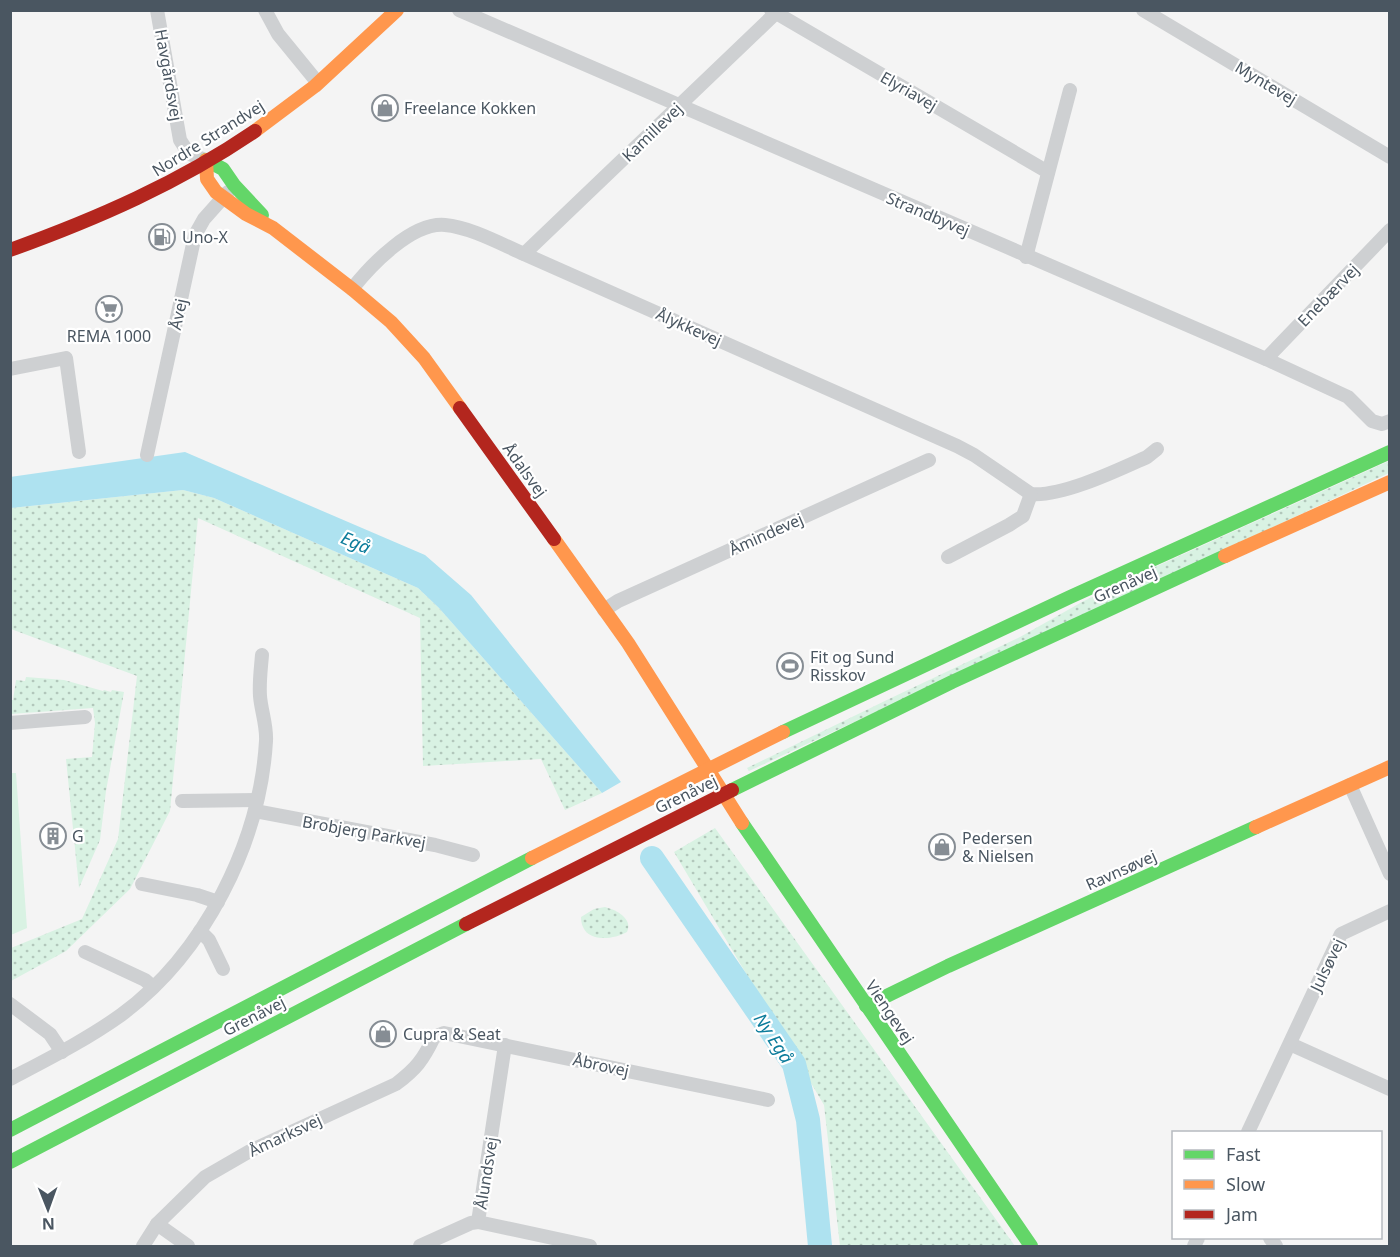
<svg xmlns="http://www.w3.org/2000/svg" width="1400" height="1257" font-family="'Noto Sans',sans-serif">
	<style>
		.grass { fill: url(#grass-dots) }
		.park { fill: #d9f2e3 }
		.water { fill: #aee2f0 }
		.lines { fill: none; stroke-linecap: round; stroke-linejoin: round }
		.river { stroke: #aee2f0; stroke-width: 24 }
		.street { stroke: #ced0d2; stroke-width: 14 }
		.fast { stroke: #63d668; stroke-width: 14 }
		.slow { stroke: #ff974d; stroke-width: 14 }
		.jam { stroke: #b3261e; stroke-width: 14 }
		.labels { text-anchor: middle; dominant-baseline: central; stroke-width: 4.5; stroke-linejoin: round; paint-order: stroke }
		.street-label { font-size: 16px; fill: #4a5661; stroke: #fff }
		.poi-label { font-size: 16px; fill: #4a5661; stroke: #fff; text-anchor: start }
		.water-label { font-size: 18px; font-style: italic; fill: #0c7c9b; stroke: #fff }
	</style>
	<defs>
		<pattern id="grass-dots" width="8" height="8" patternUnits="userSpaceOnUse" patternTransform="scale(1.5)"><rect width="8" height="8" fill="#d9f2e3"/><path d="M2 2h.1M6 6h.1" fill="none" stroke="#b2c7bb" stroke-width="1.8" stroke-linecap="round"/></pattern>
	</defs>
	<rect width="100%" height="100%" fill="#f4f4f4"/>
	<!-- grass -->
	<g class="grass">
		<path d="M1389 461V473L749 771 747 768 891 698 1020 637 1082 602 1122 582Z"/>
		<path d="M183 490 214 498 418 588 439 608 602 793 565 810 541 759 423 766 420 618 198 518 170 811 130 889 66 951 11 981V948L82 919 118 839 137 676 11 629V508Z"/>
		<path d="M26 677 64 680 103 691 104 690 111 692 112 690 124 692 106 791 100 840 79 888 66 759 92 757 95 723 93 708 11 714V700H13L16 680 25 681Z"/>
		<path d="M715 828 1015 1246H840L824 1105 674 852Z"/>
		<path d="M605 907C617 910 633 919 627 932 611 941 581 943 581 917L594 909Z"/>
	</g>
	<!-- park -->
	<path class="park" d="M10 773H16L27 928 11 935Z"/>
	<!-- water -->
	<path class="water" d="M185 452 425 555 471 595 621 782 602 793 439 608 418 588 214 498 183 490 11 508 10 477Z"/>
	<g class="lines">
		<!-- river -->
		<path class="river" d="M652 858 794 1064 808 1120 820 1246"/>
		<!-- street -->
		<g class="street">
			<path d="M157 10 180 140 189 154 206 160"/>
			<path d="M265 10 278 34 318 83"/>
			<path d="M459 10 1266 359 1348 397 1372 421 1382 424 1390 421"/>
			<path d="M771 10 1048 172"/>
			<path d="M1143 10 1390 157"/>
			<path d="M524 254 779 10"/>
			<path d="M1026 257 1070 90"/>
			<path d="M352 289C371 265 412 222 445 225 470 227 501 244 524 254L957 446 974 455 1031 494C1062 497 1118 470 1147 457L1157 449"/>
			<path d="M1266 359 1390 230"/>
			<path d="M10 369 66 358 79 452"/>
			<path d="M147 455 195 235 204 219 228 192"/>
			<path d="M948 557 1009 525 1023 516 1031 494"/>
			<path d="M604 610 618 601 929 460"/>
			<path d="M10 723 85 717"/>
			<path d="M1350 785 1390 874"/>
			<path d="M182 801 257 800"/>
			<path d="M255 811 435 845 473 855"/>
			<path d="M142 884 197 895 218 902"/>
			<path d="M200 931 209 940 223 969"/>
			<path d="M85 952 145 980 153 987"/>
			<path d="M10 1004 50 1034 62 1052"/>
			<path d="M1290 1044 1390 1089"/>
			<path d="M505 1045 478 1222 590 1246"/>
			<path d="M10 1079C48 1059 86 1040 121 1015 204 954 260 843 266 741 267 726 261 710 260 696 259 682 261 668 262 655"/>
			<path d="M1248 1132 1341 934 1390 911"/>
			<path d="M157 1224 188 1246"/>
			<path d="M1270 1238 1276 1246"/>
			<path d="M143 1246 157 1224 205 1177 250 1151 396 1084C416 1069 423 1060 434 1037L444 1033 768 1100"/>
			<path d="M420 1246 471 1223 478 1222"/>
			<path d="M1194 1246 1198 1238"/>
		</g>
		<!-- fast -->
		<g class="fast">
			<path d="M206 160 223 169 234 185 262 215"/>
			<path d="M783 732 1070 597 1390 452"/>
			<path d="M732 790 952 682 1225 556"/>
			<path d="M742 823 1031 1246"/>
			<path d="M866 1006 948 966 1256 827"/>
			<path d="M10 1130 532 858"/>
			<path d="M10 1162 466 924"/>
		</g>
		<!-- slow -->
		<g class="slow">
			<path d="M255 131 315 86 397 10"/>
			<path d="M206 160 207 179 216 192 246 214 273 228 352 289 391 322 424 358 460 408"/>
			<path d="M554 539 628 643 742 823"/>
			<path d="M1225 556 1390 482"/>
			<path d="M1256 827 1390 767"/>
			<path d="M532 858 783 732"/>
		</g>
		<!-- jam -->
		<g class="jam">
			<path d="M10 250C96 219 179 183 255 131"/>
			<path d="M460 408 554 539"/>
			<path d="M466 924 732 790"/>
		</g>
	</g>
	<!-- icons -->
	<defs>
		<symbol id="shop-ring" viewBox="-11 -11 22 22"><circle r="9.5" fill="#fff" stroke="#868d94" stroke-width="1.5"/><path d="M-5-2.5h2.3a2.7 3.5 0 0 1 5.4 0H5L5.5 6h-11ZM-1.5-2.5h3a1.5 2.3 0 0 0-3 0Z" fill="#868d94"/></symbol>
		<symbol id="fuel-ring" viewBox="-11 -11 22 22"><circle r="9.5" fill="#fff" stroke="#868d94" stroke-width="1.5"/><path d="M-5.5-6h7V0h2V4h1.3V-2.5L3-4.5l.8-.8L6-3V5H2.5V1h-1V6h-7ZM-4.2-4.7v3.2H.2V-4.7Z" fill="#868d94"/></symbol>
		<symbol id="supermarket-ring" viewBox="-11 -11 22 22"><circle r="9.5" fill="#fff" stroke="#868d94" stroke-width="1.5"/><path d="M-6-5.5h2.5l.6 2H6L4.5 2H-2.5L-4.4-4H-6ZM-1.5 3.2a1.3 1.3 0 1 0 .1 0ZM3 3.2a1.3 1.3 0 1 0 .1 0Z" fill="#868d94"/></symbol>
		<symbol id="stadium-ring" viewBox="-11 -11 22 22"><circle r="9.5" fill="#fff" stroke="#868d94" stroke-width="1.5"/><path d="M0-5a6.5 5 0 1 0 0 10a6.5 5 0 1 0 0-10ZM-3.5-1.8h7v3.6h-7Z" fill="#868d94"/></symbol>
		<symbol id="building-ring" viewBox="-11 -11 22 22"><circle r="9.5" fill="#fff" stroke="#868d94" stroke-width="1.5"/><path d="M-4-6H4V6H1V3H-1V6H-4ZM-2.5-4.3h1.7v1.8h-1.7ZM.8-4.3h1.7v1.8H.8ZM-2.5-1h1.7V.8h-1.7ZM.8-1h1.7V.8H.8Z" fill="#868d94"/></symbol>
	</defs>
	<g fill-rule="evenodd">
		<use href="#shop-ring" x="370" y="93" width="30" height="30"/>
		<use href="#fuel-ring" x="147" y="222" width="30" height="30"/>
		<use href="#supermarket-ring" x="94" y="294" width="30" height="30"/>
		<use href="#stadium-ring" x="775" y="651" width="30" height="30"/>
		<use href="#building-ring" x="38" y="821" width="30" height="30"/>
		<use href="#shop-ring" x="927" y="832" width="30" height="30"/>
		<use href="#shop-ring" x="368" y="1019" width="30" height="30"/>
	</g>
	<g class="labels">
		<!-- street labels -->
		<g class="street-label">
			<text transform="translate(169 75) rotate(80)">Havgårdsvej</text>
			<text transform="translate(1266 83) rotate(31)">Myntevej</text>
			<text transform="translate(909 91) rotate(30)">Elyriavej</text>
			<text transform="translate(652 132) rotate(-44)">Kamillevej</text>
			<text transform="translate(208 138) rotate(-32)">Nordre Strandvej</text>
			<text transform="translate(928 214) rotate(23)">Strandbyvej</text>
			<text transform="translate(1328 295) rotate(-46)">Enebærvej</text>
			<text transform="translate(178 314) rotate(-78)">Åvej</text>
			<text transform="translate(689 327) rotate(24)">Ålykkevej</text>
			<text transform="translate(525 470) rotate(54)">Ådalsvej</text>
			<text transform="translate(766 534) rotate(-24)">Åmindevej</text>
			<text transform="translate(1125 584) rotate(-24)">Grenåvej</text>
			<text transform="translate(686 794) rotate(-26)">Grenåvej</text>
			<text transform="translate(364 832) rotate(10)">Brobjerg Parkvej</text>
			<text transform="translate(1121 870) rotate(-24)">Ravnsøvej</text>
			<text transform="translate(1327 965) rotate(-64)">Julsøvej</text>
			<text transform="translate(890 1012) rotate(56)">Viengevej</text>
			<text transform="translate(254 1016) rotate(-27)">Grenåvej</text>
			<text transform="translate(601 1065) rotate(12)">Åbrovej</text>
			<text transform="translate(285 1135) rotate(-25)">Åmarksvej</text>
			<text transform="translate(486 1173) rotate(-81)">Ålundsvej</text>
		</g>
		<!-- poi labels -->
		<g class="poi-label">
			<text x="404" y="108">Freelance Kokken</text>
			<text x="182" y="237">Uno-X</text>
			<text x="109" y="336" text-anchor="middle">REMA 1000</text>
			<text x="810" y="657">Fit og Sund<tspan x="810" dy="18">Risskov</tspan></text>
			<text x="72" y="836">G</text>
			<text x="962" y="838">Pedersen<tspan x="962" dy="18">&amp; Nielsen</tspan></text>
			<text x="403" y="1034">Cupra &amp; Seat</text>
		</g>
		<!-- water labels -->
		<g class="water-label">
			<text transform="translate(356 542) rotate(23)">Egå</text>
			<text transform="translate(774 1038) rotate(57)">Ny Egå</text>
		</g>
	</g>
	<!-- border -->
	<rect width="1400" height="1257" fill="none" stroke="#4a5661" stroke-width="24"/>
	<!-- legend -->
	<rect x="1172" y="1131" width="210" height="108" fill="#ffffff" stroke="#b7bbc0" stroke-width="1.5"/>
	<rect x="1184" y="1150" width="30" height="9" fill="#63d668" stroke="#b7bbc0" stroke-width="1.5"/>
	<text x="1226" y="1161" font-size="18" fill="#4a5661">Fast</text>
	<rect x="1184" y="1180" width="30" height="9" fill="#ff974d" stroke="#b7bbc0" stroke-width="1.5"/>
	<text x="1226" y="1191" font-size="18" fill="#4a5661">Slow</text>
	<rect x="1184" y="1210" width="30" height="9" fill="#b3261e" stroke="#b7bbc0" stroke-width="1.5"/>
	<text x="1226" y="1221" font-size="18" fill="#4a5661">Jam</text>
	<!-- north arrow -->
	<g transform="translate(48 1209) rotate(179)" stroke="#ffffff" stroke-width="4.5" paint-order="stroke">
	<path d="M0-4.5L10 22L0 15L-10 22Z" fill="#4a5661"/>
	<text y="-9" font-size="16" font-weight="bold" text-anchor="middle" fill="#4a5661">N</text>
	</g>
</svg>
